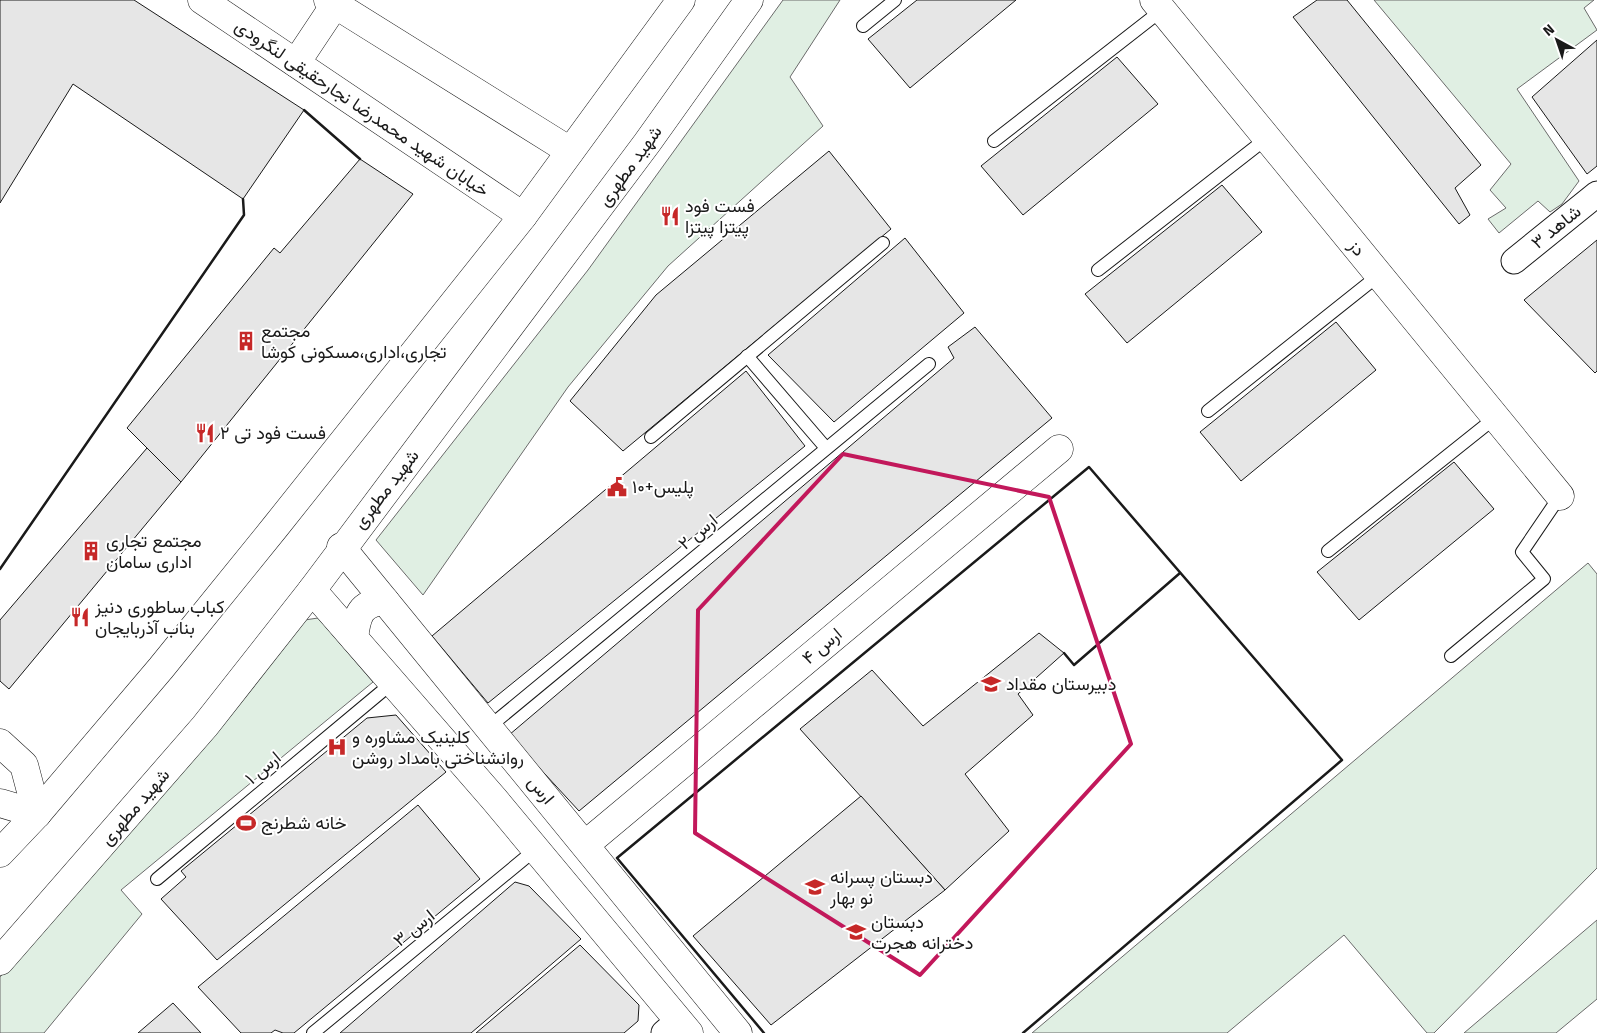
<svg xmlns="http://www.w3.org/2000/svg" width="1597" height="1033" font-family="'Fira Sans',Vazirmatn,sans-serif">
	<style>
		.green { fill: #e0efe3; stroke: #6a6a6a }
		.building { fill: #e6e6e6; stroke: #1a1a1a }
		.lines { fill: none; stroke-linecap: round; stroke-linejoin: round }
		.service-casing { stroke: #1a1a1a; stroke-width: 14 }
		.minor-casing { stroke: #1a1a1a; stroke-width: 27 }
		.tertiary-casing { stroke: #1a1a1a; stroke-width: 29 }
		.secondary-casing { stroke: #1a1a1a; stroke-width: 29 }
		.service { stroke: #fff; stroke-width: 12 }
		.minor { stroke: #fff; stroke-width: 25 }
		.tertiary { stroke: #fff; stroke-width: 28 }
		.secondary { stroke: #fff; stroke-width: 28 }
		.wall { stroke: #1a1a1a; stroke-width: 2.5 }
		.marked { fill: none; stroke: #c2185b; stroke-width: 4; stroke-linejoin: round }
		.labels { text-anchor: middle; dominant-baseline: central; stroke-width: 4; stroke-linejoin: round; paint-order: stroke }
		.street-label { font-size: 18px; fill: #1a1a1a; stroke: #fff }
		.poi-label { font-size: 18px; fill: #1a1a1a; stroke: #fff; text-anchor: start }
	</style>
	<rect width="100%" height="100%" fill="#fff"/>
	<!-- green -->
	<g class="green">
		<path d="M783 0H840L790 77 823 126 668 266 568 387 423 595 376 540 588 270Z"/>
		<path d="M1374 0H1594L1584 8 1597 30 1517 89 1579 181 1562 204 1550 212 1538 201 1499 233 1488 219 1506 208 1490 190 1511 164Z"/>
		<path d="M1588 563 1597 574V868L1434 1033H1427L1344 935 1227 1033H1032Z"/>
		<path d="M318 618 373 682 121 890 142 914 44 1033H0V977L298 621Z"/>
		<path d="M1597 920V999L1556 1033H1464Z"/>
	</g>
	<!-- building -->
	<g class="building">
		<path d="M0 0H134L304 110 243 199 73 84 0 203Z"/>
		<path d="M917 0H1016L910 88 868 39Z"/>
		<path d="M1317 0H1347L1481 165 1455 188 1470 215 1459 224 1293 17Z"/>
		<path d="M1597 40V166L1587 174 1532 97Z"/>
		<path d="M1117 57 1158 104 1023 215 981 166Z"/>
		<path d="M829 151 891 229 623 451 570 401 656 295Z"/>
		<path d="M360 159 413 194 181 482 127 428 274 248 280 253Z"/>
		<path d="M1222 185 1262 232 1127 343 1085 294Z"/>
		<path d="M905 238 964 313 834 422 768 355Z"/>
		<path d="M1597 240V371L1595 373 1524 300Z"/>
		<path d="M1336 322 1376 370 1241 481 1200 432Z"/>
		<path d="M975 327 1052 418 579 811 509 735 954 358 948 347Z"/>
		<path d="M746 371 805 446 488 703 432 636Z"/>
		<path d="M147 448 181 482 9 689 0 681V620Z"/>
		<path d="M1454 462 1494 509 1359 620 1317 572Z"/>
		<path d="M1039 633 1064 653 1018 694 1033 715 965 774 1009 831 945 890 800 729 872 670 923 726Z"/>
		<path d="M396 715 446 772 217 960 161 899 186 877 181 871 367 718Z"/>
		<path d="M861 796 945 890 771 1025 693 936Z"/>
		<path d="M418 805 480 879 294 1033H283L275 1030 271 1033H241L198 987Z"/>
		<path d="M515 882 529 886 581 939 471 1033H340Z"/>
		<path d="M580 945 639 1005 638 1021 624 1033H476Z"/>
		<path d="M173 1003 201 1033H138Z"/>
	</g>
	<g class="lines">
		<defs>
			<g id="service">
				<path d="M863 26 895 0"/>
				<path d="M994 141 1162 10"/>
				<path d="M1098 270 1267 138"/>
				<path d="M747 356 826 448"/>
				<path d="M1208 411 1379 275"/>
				<path d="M651 437 883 243"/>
				<path d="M1328 551 1496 417"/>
				<path d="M1451 656 1544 579 1522 552 1560 496"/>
				<path d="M489 727 929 364"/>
				<path d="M157 879 392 683"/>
				<path d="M313 1033 536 849"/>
			</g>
			<g id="minor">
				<path d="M1514 261 1597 194"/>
				<path d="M664 1033 679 1020"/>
			</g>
			<g id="tertiary">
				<path d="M202 0 523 216"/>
				<path d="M328 0 570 151"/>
				<path d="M1154 0 1560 496"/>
				<path d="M296 63 338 0"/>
				<path d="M341 547 738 1033"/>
				<path d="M312 590 494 799 689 1033"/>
				<path d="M354 638C357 615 360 603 385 601"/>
				<path d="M586 844 1059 449"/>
			</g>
			<g id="secondary">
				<path d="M0 743 24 765 37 814"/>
				<path d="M0 803 37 814"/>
				<path d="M0 853 37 814 161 668 276 526 523 216 681 0"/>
				<path d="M0 961 205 726 312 590 647 143 749 0"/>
			</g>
		</defs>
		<!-- service casing -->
		<use href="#service" class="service-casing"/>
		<!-- minor casing -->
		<use href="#minor" class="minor-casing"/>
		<!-- tertiary casing -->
		<use href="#tertiary" class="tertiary-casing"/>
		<!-- secondary casing -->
		<use href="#secondary" class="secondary-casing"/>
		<!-- service -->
		<use href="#service" class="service"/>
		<!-- minor -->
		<use href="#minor" class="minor"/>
		<!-- tertiary -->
		<use href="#tertiary" class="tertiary"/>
		<!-- secondary -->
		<use href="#secondary" class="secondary"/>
		<!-- wall -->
		<g class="wall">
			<path d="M304 110 360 159"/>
			<path d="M0 569 244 215 243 199"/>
			<path d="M1064 653 1074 665 1180 573"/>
			<path d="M764 1033 617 858 1089 467 1342 760 1023 1033"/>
		</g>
	</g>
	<!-- marked area -->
	<path class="marked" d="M843 454 1049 497 1131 744 920 975 695 833 698 610Z"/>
	<!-- icons -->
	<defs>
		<symbol id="restaurant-bare" viewBox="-9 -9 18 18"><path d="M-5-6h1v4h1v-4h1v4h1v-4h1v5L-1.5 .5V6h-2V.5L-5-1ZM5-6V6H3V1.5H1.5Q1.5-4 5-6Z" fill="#c62828" stroke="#fff" stroke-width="2.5" paint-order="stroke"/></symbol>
		<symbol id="building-bare" viewBox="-9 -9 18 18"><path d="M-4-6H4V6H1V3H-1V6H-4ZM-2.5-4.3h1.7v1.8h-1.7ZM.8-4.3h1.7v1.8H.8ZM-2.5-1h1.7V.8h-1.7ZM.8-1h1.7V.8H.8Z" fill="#c62828" stroke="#fff" stroke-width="2.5" paint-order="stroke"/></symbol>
		<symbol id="civic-bare" viewBox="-9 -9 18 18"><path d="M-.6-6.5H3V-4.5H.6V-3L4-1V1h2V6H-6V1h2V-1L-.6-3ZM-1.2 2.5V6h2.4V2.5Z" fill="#c62828" stroke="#fff" stroke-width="2.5" paint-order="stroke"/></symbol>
		<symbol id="school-bare" viewBox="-9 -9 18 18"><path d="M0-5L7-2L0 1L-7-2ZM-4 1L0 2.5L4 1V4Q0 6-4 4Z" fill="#c62828" stroke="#fff" stroke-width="2.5" paint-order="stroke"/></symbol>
		<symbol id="hospital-bare" viewBox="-9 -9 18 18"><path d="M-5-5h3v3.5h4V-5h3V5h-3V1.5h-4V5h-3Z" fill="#c62828" stroke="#fff" stroke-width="2.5" paint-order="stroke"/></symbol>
		<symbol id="stadium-bare" viewBox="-9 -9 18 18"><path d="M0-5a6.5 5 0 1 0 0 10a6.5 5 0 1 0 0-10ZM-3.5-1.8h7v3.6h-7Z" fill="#c62828" stroke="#fff" stroke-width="2.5" paint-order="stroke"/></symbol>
	</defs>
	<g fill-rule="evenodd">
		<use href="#restaurant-bare" x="656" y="202" width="28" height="28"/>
		<use href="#building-bare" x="232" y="327" width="28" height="28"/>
		<use href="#restaurant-bare" x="191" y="419" width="28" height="28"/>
		<use href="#civic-bare" x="603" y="473" width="28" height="28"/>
		<use href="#building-bare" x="77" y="537" width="28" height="28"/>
		<use href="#restaurant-bare" x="66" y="603" width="28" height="28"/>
		<use href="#school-bare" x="977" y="670" width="28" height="28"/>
		<use href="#hospital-bare" x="323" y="733" width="28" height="28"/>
		<use href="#stadium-bare" x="232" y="809" width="28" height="28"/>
		<use href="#school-bare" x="801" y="873" width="28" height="28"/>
		<use href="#school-bare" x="842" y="918" width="28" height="28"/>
	</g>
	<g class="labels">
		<!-- street labels -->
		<g class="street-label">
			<text transform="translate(362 108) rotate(34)">خیابان شهید محمدرضا نجارحقیقی لنگرودی</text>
			<text transform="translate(630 166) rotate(-54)">شهید مطهری</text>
			<text transform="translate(1556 227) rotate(-39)">شاهد ۳</text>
			<text transform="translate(1357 248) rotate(51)">دز</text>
			<text transform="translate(386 489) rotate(-52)">شهید مطهری</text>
			<text transform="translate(698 532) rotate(-40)">ارس ۲</text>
			<text transform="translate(822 646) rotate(-40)">ارس ۴</text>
			<text transform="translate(263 768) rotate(-40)">ارس ۱</text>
			<text transform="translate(541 790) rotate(50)">ارس</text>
			<text transform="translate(135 807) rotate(-49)">شهید مطهری</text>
			<text transform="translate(414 928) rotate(-39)">ارس ۳</text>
		</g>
		<!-- poi labels -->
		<g class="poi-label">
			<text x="685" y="206">فست فود<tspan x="685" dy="21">پیتزا پیتزا</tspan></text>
			<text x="261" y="331">مجتمع<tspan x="261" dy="21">تجاری،اداری،مسکونی کوشا</tspan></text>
			<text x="220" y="433">فست فود تی ۲</text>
			<text x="632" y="487">پلیس+۱۰</text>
			<text x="106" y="541">مجتمع تجاری<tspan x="106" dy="21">اداری سامان</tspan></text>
			<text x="95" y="607">کباب ساطوری دنیز<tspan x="95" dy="21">بناب آذربایجان</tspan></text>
			<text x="1006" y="684">دبیرستان مقداد</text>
			<text x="352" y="737">کلینیک مشاوره و<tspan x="352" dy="21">روانشناختی بامداد روشن</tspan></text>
			<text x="261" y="823">خانه شطرنج</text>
			<text x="830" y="877">دبستان پسرانه<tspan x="830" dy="21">نو بهار</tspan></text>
			<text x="871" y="922">دبستان<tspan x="871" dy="21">دخترانه هجرت</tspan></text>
		</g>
	</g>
	<!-- north arrow -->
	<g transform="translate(1557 40) rotate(320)" stroke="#ffffff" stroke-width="4" paint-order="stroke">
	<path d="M0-4L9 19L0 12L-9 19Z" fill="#1a1a1a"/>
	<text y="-8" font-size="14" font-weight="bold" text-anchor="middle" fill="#1a1a1a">N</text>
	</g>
</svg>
